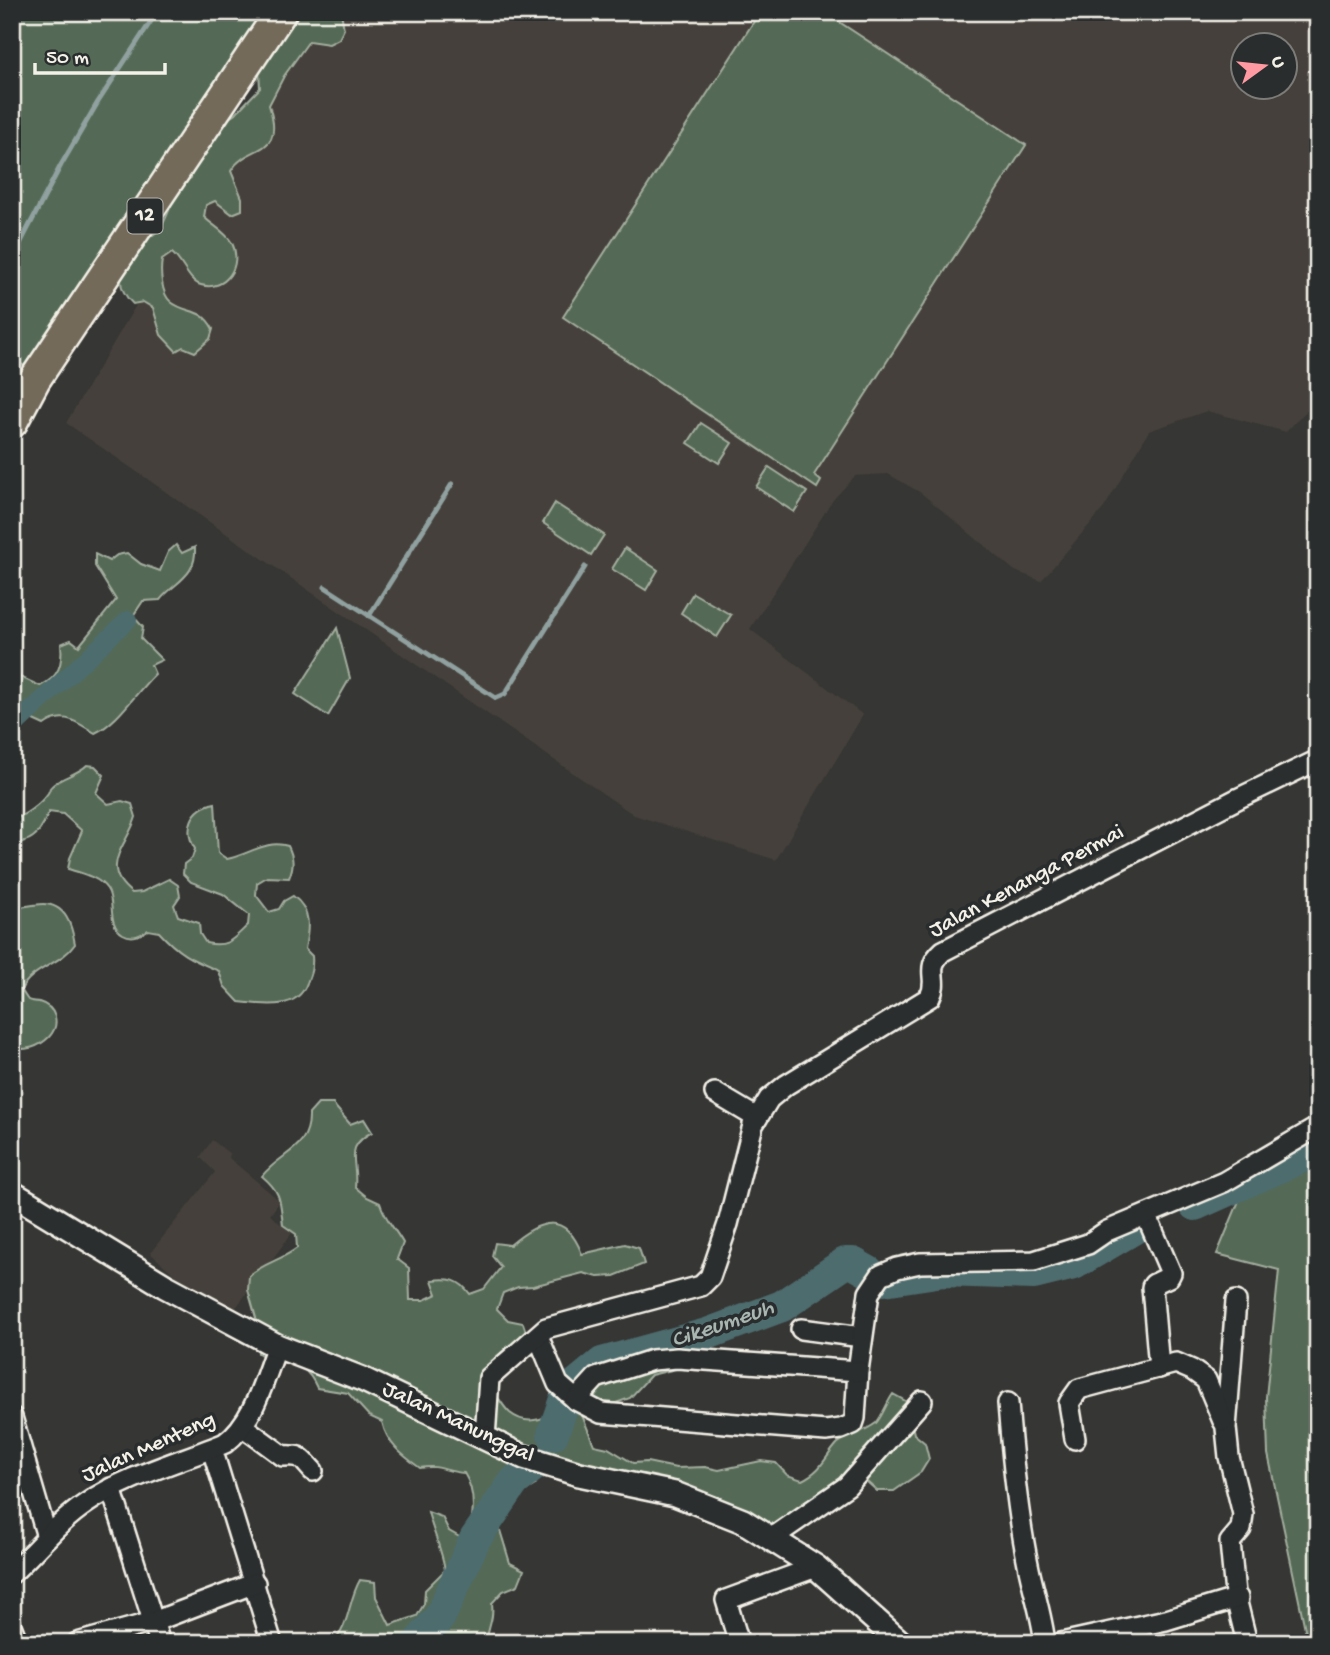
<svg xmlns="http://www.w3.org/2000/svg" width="1330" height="1655" font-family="'Gochi Hand',sans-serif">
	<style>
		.built { fill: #44403b; fill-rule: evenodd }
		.green { fill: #546a56; stroke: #a4ae9f; stroke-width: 2 }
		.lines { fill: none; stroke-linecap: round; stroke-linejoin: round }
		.stream { stroke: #90a19f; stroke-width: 5 }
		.canal { stroke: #4d6c6e; stroke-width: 18 }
		.river { stroke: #4d6c6e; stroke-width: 32 }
		.minor-casing { stroke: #f4f1e8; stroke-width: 24 }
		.tertiary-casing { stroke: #f4f1e8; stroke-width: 28 }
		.primary-casing { stroke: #f4f1e8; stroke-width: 35 }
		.minor { stroke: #2a2d2e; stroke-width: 19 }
		.tertiary { stroke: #2a2d2e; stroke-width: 23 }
		.primary { stroke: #736b5a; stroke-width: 30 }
		.labels { text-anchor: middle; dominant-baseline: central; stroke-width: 7; stroke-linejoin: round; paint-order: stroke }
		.shield { fill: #2a2d2e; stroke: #b7b6b0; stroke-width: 2 }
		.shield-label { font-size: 21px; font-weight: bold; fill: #f4f1e8 }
		.street-label { font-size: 23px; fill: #f4f1e8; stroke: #2a2d2e }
		.water-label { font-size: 24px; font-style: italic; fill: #a9b5b1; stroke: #2a2d2e }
	</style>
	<rect width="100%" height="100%" fill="#363634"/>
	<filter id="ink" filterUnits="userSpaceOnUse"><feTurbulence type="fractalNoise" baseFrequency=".0143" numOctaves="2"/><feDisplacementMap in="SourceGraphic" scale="14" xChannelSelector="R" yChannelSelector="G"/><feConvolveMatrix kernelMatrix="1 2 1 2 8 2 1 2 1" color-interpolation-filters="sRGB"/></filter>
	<g filter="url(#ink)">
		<!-- built -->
		<g class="built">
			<path d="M310 12H1318V399L1286 432 1207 411 1149 431 1104 508 1041 581 1015 571 921 493 888 474 855 476 833 500 750 629 863 715 776 860 634 815 66 423ZM1242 46H1284V88H1242Z"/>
			<path d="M212 1140 230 1154 229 1158 280 1201 270 1215 292 1233 229 1317 187 1284 181 1291 170 1281 175 1275 150 1253 215 1172 200 1157Z"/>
		</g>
		<!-- green -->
		<g class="green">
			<path d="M12 12H269L28 369 12 357Z"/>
			<path d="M279 12H341L344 29 339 39 329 44 309 41 284 76 269 105C286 159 248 142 231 171L242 198V210L232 214 215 201 206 205 204 217C213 226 225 231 232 243 243 265 226 292 201 285 189 282 183 262 172 253L162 260C160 271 161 294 171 302 186 314 202 307 213 329L210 339 195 352 183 347 176 351 161 335 153 308 143 302 133 304C110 282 123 259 144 241 150 236 157 234 161 227 172 210 172 189 191 178L193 159 217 125 234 115 260 88 259 70Z"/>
			<path d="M760 12H824L1026 145 814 475 821 481 817 488 563 317Z"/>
			<path d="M701 423 732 443 719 463 688 443Z"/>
			<path d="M769 467 807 492 794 512 756 487Z"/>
			<path d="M555 503 604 535 591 555 543 523Z"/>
			<path d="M176 545 182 553 195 547C197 576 176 581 160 600L143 601 133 616 143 627 141 639 162 660 151 665 155 674C135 693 119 722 95 733 77 723 64 710 44 725L31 719 12 739V662L20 677 40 686C59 677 63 664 61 644L71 640 79 646 116 600 95 566V554L109 561 117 555 127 553 141 564 160 571 168 552Z"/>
			<path d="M625 548 658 570 646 590 612 569Z"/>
			<path d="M693 593 731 615 717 637 681 613Z"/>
			<path d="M337 628 350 678 328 716 295 694Z"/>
			<path d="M87 765 95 766 104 775 96 793 108 804 122 801 132 804 136 817C127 846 98 867 132 893L142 892 169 879 178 885 180 896 174 905 178 916 199 923 200 934 206 943C228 948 233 939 248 925L249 915 223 894 191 882 183 874 184 864 192 858 195 849C183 829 191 808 215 803L218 853 227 859C249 855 266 839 288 846 294 858 294 866 289 878L267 877 257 883 256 895 269 912 279 909 284 901 293 896C312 910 309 928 305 949L312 956C313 967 311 973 307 983 297 1011 264 1005 239 1002L224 986 219 971C191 959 180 955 159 932L148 930C139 936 132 939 123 934 106 924 116 902 107 889 99 877 81 873 68 869L70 858 82 831 63 814 49 812C45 820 41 832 33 837 26 843 19 840 12 848V819C24 817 41 803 48 793 52 786 47 790 54 784 64 776 78 774 87 765Z"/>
			<path d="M12 895 20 896V907C28 906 36 904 43 904 66 904 72 926 75 944 61 965 32 967 21 990 22 991 27 999 28 1000 31 1002 35 1001 39 1002 56 1007 61 1024 49 1037 38 1048 27 1050 12 1049Z"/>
			<path d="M318 1104H333L350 1124 364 1119 372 1132C343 1148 358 1159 355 1187L367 1197 380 1203C385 1219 395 1229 403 1243L397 1259 409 1268 410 1300H424L437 1294 432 1280C450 1278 459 1279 470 1294L484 1289 501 1267 492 1256 495 1243 510 1245C539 1220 565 1210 582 1254L625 1244 639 1248 644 1264 614 1276 598 1277 583 1273 533 1286 518 1287 503 1293 497 1309 508 1320 523 1323 528 1338 490 1386C497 1394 502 1406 510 1413 535 1433 564 1408 580 1389L576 1375 585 1364 600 1361 622 1344 638 1341 698 1340 710 1349 684 1367 651 1375 630 1398 582 1415 594 1445 608 1448 633 1463 647 1462 676 1468 705 1467 719 1470 761 1461 776 1463 787 1475 802 1480C822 1470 823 1460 837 1444 845 1436 865 1432 876 1423 882 1417 887 1402 893 1394L907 1402 914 1434 925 1443 929 1459 921 1472 894 1491H877L866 1481 850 1484 778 1535 603 1470C577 1454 570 1461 543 1470L535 1485 504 1504 496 1517 510 1563 524 1570 518 1585 503 1591 492 1603C494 1621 488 1626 486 1643H332C350 1627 348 1600 360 1580L375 1582 376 1597 390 1625 417 1616 424 1604 425 1590 445 1570C442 1550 433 1532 428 1512L442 1517 449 1531 463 1539C476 1521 476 1492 464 1473 445 1472 440 1464 420 1468 402 1455 387 1444 382 1422L369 1416 348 1393 317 1388C302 1353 284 1371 258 1353L256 1318 248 1290 249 1276C263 1263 282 1260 297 1248L296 1234 283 1225C280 1201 282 1193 262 1176 282 1151 310 1150 309 1114Z"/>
			<path d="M1318 1125V1643H1308L1268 1454 1266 1397 1279 1270 1217 1254 1243 1191Z"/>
		</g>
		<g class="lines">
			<!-- stream -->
			<g class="stream">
				<path d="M12 259 61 165 98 102 157 12"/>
				<path d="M325 587 496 698 505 694 585 567"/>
				<path d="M369 616 452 484"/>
			</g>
			<!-- canal -->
			<path class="canal" d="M12 728 128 620"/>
			<!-- river -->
			<g class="river">
				<path d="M1195 1205 1318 1150"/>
				<path d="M884 1280 943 1271 1034 1274 1074 1264 1140 1225"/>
				<path d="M574 1386 602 1363 707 1334 782 1306 845 1263H853L869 1272"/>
				<path d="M553 1434 564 1402"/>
				<path d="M418 1643 440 1617 475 1539 514 1482 538 1462"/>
			</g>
			<defs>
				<g id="minor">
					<path d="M715 1093 757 1118"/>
					<path d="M1146 1215 1171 1273 1169 1277 1154 1284 1152 1287 1159 1368"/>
					<path d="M1236 1301 1226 1428 1229 1457 1243 1514 1241 1529 1230 1542 1235 1594 1247 1643"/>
					<path d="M801 1329 862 1337"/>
					<path d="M538 1336 558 1384 576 1400 601 1413 826 1431 841 1429 853 1424 855 1418 858 1371 869 1293 881 1275 897 1268 920 1263 1034 1261 1088 1244 1107 1231 1224 1182 1318 1127"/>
					<path d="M576 1400 596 1378 652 1360 677 1358 858 1371"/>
					<path d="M1008 1403C1012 1457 1017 1511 1028 1564 1033 1590 1042 1616 1045 1643"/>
					<path d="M12 1417 47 1537"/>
					<path d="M242 1426 283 1456C302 1455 300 1457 313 1471"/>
					<path d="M485 1438 489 1378 546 1328 701 1286 710 1277 728 1224 753 1125 769 1099 786 1085 930 997C940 978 923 969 943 951L1239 798 1318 760"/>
					<path d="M1075 1439 1069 1403 1079 1389 1176 1363 1192 1370 1206 1380 1223 1421"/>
					<path d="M212 1449 272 1643"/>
					<path d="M111 1488 160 1643"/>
					<path d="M772 1538 847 1486 922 1401"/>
					<path d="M12 1573C37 1550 58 1522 87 1503 124 1477 182 1461 225 1443 254 1422 264 1379 277 1346"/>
					<path d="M12 1628 18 1643"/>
					<path d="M77 1643 153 1622 255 1583"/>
					<path d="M739 1643 726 1600 816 1567"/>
					<path d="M1061 1643 1166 1620 1238 1598"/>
				</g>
				<path id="tertiary" d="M12 1193 165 1286 277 1346 362 1379 524 1457 579 1474 675 1494 743 1521 816 1567 901 1643"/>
				<path id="primary" d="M12 422 35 379 281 12"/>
			</defs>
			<!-- minor casing -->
			<use href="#minor" class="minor-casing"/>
			<!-- tertiary casing -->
			<use href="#tertiary" class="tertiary-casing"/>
			<!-- primary casing -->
			<use href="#primary" class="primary-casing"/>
			<!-- minor -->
			<use href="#minor" class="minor"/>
			<!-- tertiary -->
			<use href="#tertiary" class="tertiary"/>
			<!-- primary -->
			<use href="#primary" class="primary"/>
		</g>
	</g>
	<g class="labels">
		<!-- shield labels -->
		<rect class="shield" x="127.5" y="198.5" width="35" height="35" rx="5"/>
		<g class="shield-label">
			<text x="145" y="216">12</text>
		</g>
		<!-- street labels -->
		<g class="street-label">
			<text transform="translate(1027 882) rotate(-28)">Jalan Kenanga Permai</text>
			<text transform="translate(458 1423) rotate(25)">Jalan Manunggal</text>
			<text transform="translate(149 1448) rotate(-24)">Jalan Menteng</text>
		</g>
		<!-- water labels -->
		<g class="water-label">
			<text transform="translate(723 1325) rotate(-19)">Cikeumeuh</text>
		</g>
	</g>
	<!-- margin -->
	<rect width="1330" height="1655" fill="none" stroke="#2a2d2e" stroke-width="42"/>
	<rect x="21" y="21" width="1288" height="1613" fill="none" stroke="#f4f1e8" stroke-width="2.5" filter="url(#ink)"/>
	<!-- north arrow -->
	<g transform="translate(1264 66) rotate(75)"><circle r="33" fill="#2a2d2e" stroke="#7b7b78" stroke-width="2"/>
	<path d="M0-5L12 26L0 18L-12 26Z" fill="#ff9aa2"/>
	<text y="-10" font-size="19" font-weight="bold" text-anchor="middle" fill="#f4f1e8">U</text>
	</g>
	<!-- scale -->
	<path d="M35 63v10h130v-10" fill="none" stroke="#f4f1e8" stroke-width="3.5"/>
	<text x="46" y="63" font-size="21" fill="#f4f1e8" stroke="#2a2d2e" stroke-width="5" paint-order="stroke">50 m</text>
</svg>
